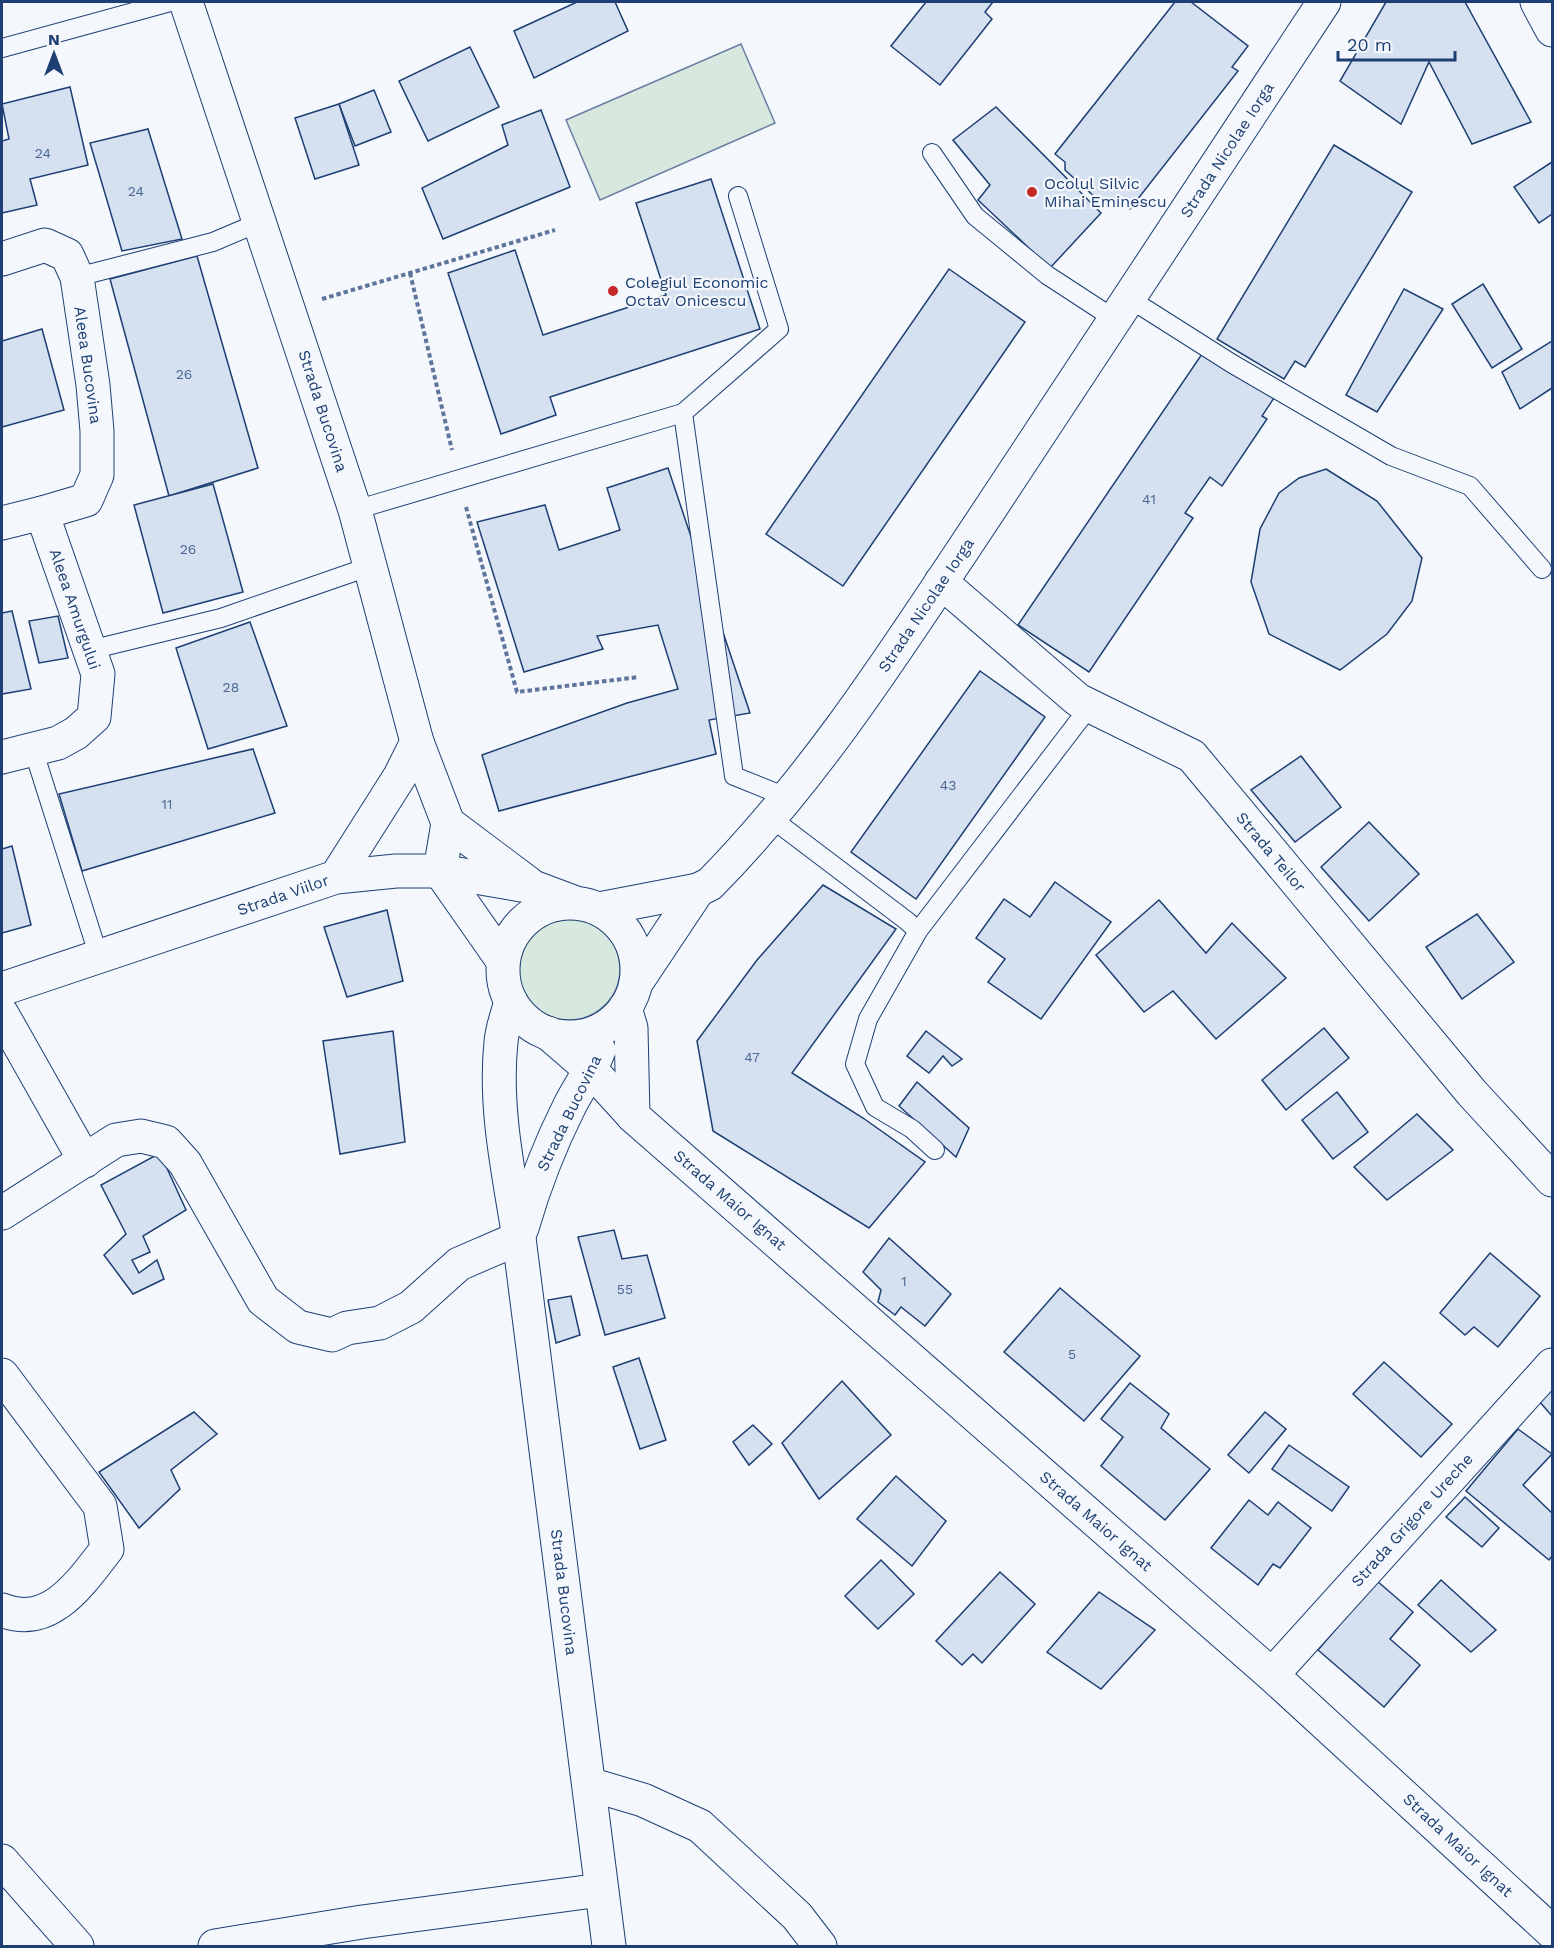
<svg xmlns="http://www.w3.org/2000/svg" width="1554" height="1948" font-family="'Work Sans',sans-serif">
	<style>
		.green { fill: #d7e8df; stroke: #687fa3; stroke-width: 1.5 }
		.building { fill: #d5e0f0; stroke: #1d3f73; stroke-width: 1.5 }
		.lines { fill: none; stroke-linecap: round; stroke-linejoin: round }
		.lane-casing { stroke: #1d3f73; stroke-width: 20 }
		.street-casing { stroke: #1d3f73; stroke-width: 35 }
		.secondary-casing { stroke: #1d3f73; stroke-width: 35 }
		.path { stroke: #5e769c; stroke-width: 4; stroke-dasharray: 4.5 3; stroke-linecap: butt }
		.lane { stroke: #f4f7fb; stroke-width: 18 }
		.street { stroke: #f4f7fb; stroke-width: 33 }
		.secondary { stroke: #f4f7fb; stroke-width: 33 }
		.poi-dot { fill: #c62828; stroke: #f4f7fb; stroke-width: 2 }
		.labels { text-anchor: middle; dominant-baseline: central; stroke-width: 4.5; stroke-linejoin: round; paint-order: stroke }
		.number-label { font-size: 14px; fill: #4b6792 }
		.street-label { font-size: 16px; fill: #1d3f73; stroke: #f4f7fb }
		.poi-label { font-size: 16px; fill: #1d3f73; stroke: #f4f7fb; text-anchor: start }
	</style>
	<rect width="100%" height="100%" fill="#f4f7fb"/>
	<!-- green -->
	<g class="green">
		<path d="M741 44 775 123 600 200 566 120Z"/>
		<circle cx="569" cy="969" r="51"/>
	</g>
	<!-- building -->
	<g class="building">
		<path d="M577 2H615L628 31 534 78 514 31Z"/>
		<path d="M926 2H993L985 12 992 19 940 85 891 46Z"/>
		<path d="M1175 2H1191L1248 46 1232 67 1238 71 1130 209 1119 200 1106 207 1065 170V162L1055 154Z"/>
		<path d="M1386 2H1465L1531 122 1472 144 1429 62 1401 124 1340 81Z"/>
		<path d="M470 47 499 107 428 141 399 81Z"/>
		<path d="M70 87 88 165 30 179 37 205 2 213V141L9 139 2 104Z"/>
		<path d="M374 90 391 132 355 146 339 104Z"/>
		<path d="M339 104 359 165 315 179 295 118Z"/>
		<path d="M996 107 1101 213 1050 268 978 200 990 185 953 140Z"/>
		<path d="M541 110 570 187 443 239 422 188 508 145 502 125Z"/>
		<path d="M148 129 182 239 122 251 90 143Z"/>
		<path d="M1334 145 1412 192 1305 367 1295 361 1284 379 1217 339Z"/>
		<path d="M1552 162V214L1539 223 1514 187Z"/>
		<path d="M711 179 760 329 550 397 556 415 501 434 448 273 515 250 543 335 666 295 636 203Z"/>
		<path d="M197 256 258 468 169 496 110 279Z"/>
		<path d="M949 269 1025 322 843 586 766 534Z"/>
		<path d="M1483 284 1522 349 1492 368 1452 304Z"/>
		<path d="M1404 289 1443 309 1377 412 1346 395Z"/>
		<path d="M42 329 64 410 2 427V341Z"/>
		<path d="M1552 341V388L1520 409 1502 372Z"/>
		<path d="M1204 351 1274 398 1262 416 1267 419 1222 486 1210 477 1185 513 1193 518 1089 672 1018 625Z"/>
		<path d="M668 468 750 713 709 720 716 754 499 811 482 755 627 703 678 689 658 625 597 636 603 649 524 672 477 522 545 505 559 550 620 530 607 488Z"/>
		<path d="M1326 469 1377 501 1422 558 1412 601 1387 634 1340 670 1269 634 1251 582 1260 529 1279 493 1299 478Z"/>
		<path d="M213 484 243 592 163 613 134 505Z"/>
		<path d="M12 611 31 689 2 694V613Z"/>
		<path d="M58 616 68 658 39 663 29 621Z"/>
		<path d="M250 622 287 726 208 749 176 648Z"/>
		<path d="M980 671 1045 717 916 899 851 852Z"/>
		<path d="M253 749 275 813 82 871 59 794Z"/>
		<path d="M1301 756 1341 807 1295 842 1251 790Z"/>
		<path d="M1369 822 1419 874 1369 921 1321 867Z"/>
		<path d="M12 846 31 925 2 933V849Z"/>
		<path d="M1055 882 1111 922 1041 1019 988 982 1005 959 976 938 1004 899 1030 917Z"/>
		<path d="M823 885 896 929 792 1073 863 1118 925 1162 869 1228 713 1131 697 1041 757 960Z"/>
		<path d="M1159 900 1206 953 1232 923 1286 978 1216 1039 1173 991 1144 1012 1096 955Z"/>
		<path d="M387 910 403 981 347 997 324 927Z"/>
		<path d="M1477 914 1514 962 1462 999 1426 947Z"/>
		<path d="M1324 1028 1349 1058 1286 1110 1262 1080Z"/>
		<path d="M393 1031 405 1142 340 1154 323 1041Z"/>
		<path d="M926 1031 962 1059 952 1066 943 1056 929 1073 907 1056Z"/>
		<path d="M917 1082 969 1128 956 1157 899 1106Z"/>
		<path d="M1337 1092 1368 1132 1333 1159 1302 1120Z"/>
		<path d="M1417 1114 1453 1150 1387 1200 1354 1167Z"/>
		<path d="M160 1153 186 1210 143 1236 150 1252 132 1260 139 1273 157 1260 164 1279 133 1294 104 1255 126 1234 101 1185Z"/>
		<path d="M614 1230 622 1259 647 1255 665 1318 605 1335 578 1237Z"/>
		<path d="M889 1238 951 1294 925 1326 901 1307 895 1315 878 1302 881 1290 863 1272Z"/>
		<path d="M1490 1253 1540 1296 1498 1347 1474 1327 1465 1335 1440 1313Z"/>
		<path d="M1060 1288 1140 1356 1084 1421 1004 1352Z"/>
		<path d="M571 1296 580 1335 556 1343 548 1300Z"/>
		<path d="M639 1358 666 1440 640 1449 613 1367Z"/>
		<path d="M1384 1362 1452 1424 1421 1457 1353 1394Z"/>
		<path d="M842 1381 891 1435 819 1499 782 1443Z"/>
		<path d="M1130 1383 1169 1414 1161 1428 1210 1469 1165 1520 1101 1466 1123 1437 1101 1419Z"/>
		<path d="M1552 1388V1416L1539 1401Z"/>
		<path d="M194 1412 217 1434 171 1470 180 1489 139 1528 99 1472Z"/>
		<path d="M1265 1412 1286 1429 1249 1473 1228 1455Z"/>
		<path d="M753 1425 772 1444 749 1465 733 1442Z"/>
		<path d="M1518 1429 1552 1454 1523 1485 1552 1513V1556L1549 1560 1466 1491Z"/>
		<path d="M1289 1445 1349 1487 1332 1511 1272 1469Z"/>
		<path d="M896 1476 946 1521 912 1566 857 1519Z"/>
		<path d="M1465 1497 1499 1528 1482 1547 1446 1517Z"/>
		<path d="M1249 1500 1268 1515 1278 1502 1311 1528 1280 1568 1273 1564 1258 1585 1211 1548Z"/>
		<path d="M881 1560 914 1594 878 1629 845 1596Z"/>
		<path d="M1000 1572 1035 1604 982 1663 973 1654 962 1665 936 1641Z"/>
		<path d="M1441 1580 1496 1630 1471 1652 1418 1605Z"/>
		<path d="M1377 1581 1413 1612 1390 1639 1420 1665 1384 1707 1318 1650Z"/>
		<path d="M1099 1592 1155 1630 1101 1689 1047 1652Z"/>
	</g>
	<g class="lines">
		<defs>
			<g id="lane">
				<path d="M2 48 170 2"/>
				<path d="M932 153 975 216 1047 275 1116 320"/>
				<path d="M738 196 779 329 683 413 734 776 789 798"/>
				<path d="M77 277 213 242 260 222"/>
				<path d="M1130 299 1231 363 1391 456 1470 486 1542 569"/>
				<path d="M355 510 683 413"/>
				<path d="M90 650 221 618 371 566"/>
				<path d="M33 749 99 957"/>
				<path d="M771 818 907 921 918 931 868 1019 855 1064 875 1107 912 1129 935 1150"/>
				<path d="M918 931 1090 706"/>
			</g>
			<g id="street">
				<path d="M1537 2 1552 30"/>
				<path d="M2 259 45 245 67 255 77 277 93 385 97 431V475L86 500 42 513"/>
				<path d="M2 523 42 513 98 674 94 717 76 733 58 743 2 757"/>
				<path d="M941 582 1078 700 1192 756 1472 1093 1552 1180"/>
				<path d="M2 1014 85 1161"/>
				<path d="M2 1213 116 1140 141 1136 166 1142 185 1163 263 1300 298 1327 332 1335 347 1328 380 1323 411 1307 459 1264 519 1238"/>
				<path d="M2 1375 100 1506 107 1549C81 1582 50 1630 2 1610"/>
				<path d="M1272 1675 1552 1365"/>
				<path d="M589 1784 643 1800 700 1826 797 1916 820 1946"/>
				<path d="M2 1861 77 1946"/>
				<path d="M215 1946 362 1922 601 1890"/>
			</g>
			<g id="secondary">
				<path d="M186 2 355 510 417 742 448 823 440 871 503 961"/>
				<path d="M448 823 528 883"/>
				<path d="M336 877 400 776 417 742"/>
				<circle cx="570" cy="970" r="67"/>
				<path d="M599 909 698 890 710 884C820 772 902 641 988 512 1101 342 1213 172 1324 2"/>
				<path d="M636 983 698 890"/>
				<path d="M2 989 336 877 396 871H440L533 887 573 902"/>
				<path d="M511 1002C507 1015 502 1029 501 1042 494 1108 509 1174 519 1238L609 1946"/>
				<path d="M625 1008 631 1028 633 1116"/>
				<path d="M548 1033 592 1071 633 1116 1272 1675 1552 1932"/>
				<path d="M522 1228C534 1186 549 1147 569 1107 579 1087 591 1072 599 1050"/>
			</g>
		</defs>
		<!-- lane casing -->
		<use href="#lane" class="lane-casing"/>
		<!-- street casing -->
		<use href="#street" class="street-casing"/>
		<!-- secondary casing -->
		<use href="#secondary" class="secondary-casing"/>
		<!-- path -->
		<g class="path">
			<path d="M410 273 452 450"/>
			<path d="M322 299 555 230"/>
			<path d="M466 507 517 692 639 677"/>
		</g>
		<!-- lane -->
		<use href="#lane" class="lane"/>
		<!-- street -->
		<use href="#street" class="street"/>
		<!-- secondary -->
		<use href="#secondary" class="secondary"/>
	</g>
	<!-- markers -->
	<g class="poi-dot">
		<circle cx="1032" cy="192" r="6"/>
		<circle cx="613" cy="291" r="6"/>
	</g>
	<g class="labels">
		<!-- number labels -->
		<g class="number-label">
			<text x="43" y="153">24</text>
			<text x="136" y="191">24</text>
			<text x="184" y="374">26</text>
			<text x="1149" y="499">41</text>
			<text x="188" y="549">26</text>
			<text x="231" y="687">28</text>
			<text x="948" y="785">43</text>
			<text x="167" y="804">11</text>
			<text x="752" y="1057">47</text>
			<text x="904" y="1281">1</text>
			<text x="625" y="1289">55</text>
			<text x="1072" y="1354">5</text>
		</g>
		<!-- street labels -->
		<g class="street-label">
			<text transform="translate(1227 150) rotate(-57)">Strada Nicolae Iorga</text>
			<text transform="translate(88 365) rotate(82)">Aleea Bucovina</text>
			<text transform="translate(323 411) rotate(72)">Strada Bucovina</text>
			<text transform="translate(926 605) rotate(-56)">Strada Nicolae Iorga</text>
			<text transform="translate(75 609) rotate(71)">Aleea Amurgului</text>
			<text transform="translate(1271 852) rotate(50)">Strada Teilor</text>
			<text transform="translate(283 895) rotate(-19)">Strada Viilor</text>
			<text transform="translate(569 1113) rotate(-64)">Strada Bucovina</text>
			<text transform="translate(730 1200) rotate(41)">Strada Maior Ignat</text>
			<text transform="translate(1412 1520) rotate(-48)">Strada Grigore Ureche</text>
			<text transform="translate(1096 1521) rotate(41)">Strada Maior Ignat</text>
			<text transform="translate(564 1592) rotate(83)">Strada Bucovina</text>
			<text transform="translate(1458 1845) rotate(43)">Strada Maior Ignat</text>
		</g>
		<!-- poi labels -->
		<g class="poi-label">
			<text x="1044" y="183">Ocolul Silvic<tspan x="1044" dy="18">Mihai Eminescu</tspan></text>
			<text x="625" y="282">Colegiul Economic<tspan x="625" dy="18">Octav Onicescu</tspan></text>
		</g>
	</g>
	<!-- border -->
	<rect width="1554" height="1948" fill="none" stroke="#1d3f73" stroke-width="6"/>
	<!-- north arrow -->
	<g transform="translate(54 54)" stroke="#f4f7fb" stroke-width="4.5" paint-order="stroke">
	<path d="M0-4.5L10 22L0 15L-10 22Z" fill="#1d3f73"/>
	<text y="-9" font-size="16" font-weight="bold" text-anchor="middle" fill="#1d3f73">N</text>
	</g>
	<!-- scale -->
	<path d="M1338 51v9h117v-9" fill="none" stroke="#1d3f73" stroke-width="3"/>
	<text x="1347" y="51" font-size="18" fill="#1d3f73" stroke="#f4f7fb" stroke-width="4.5" paint-order="stroke">20 m</text>
</svg>
